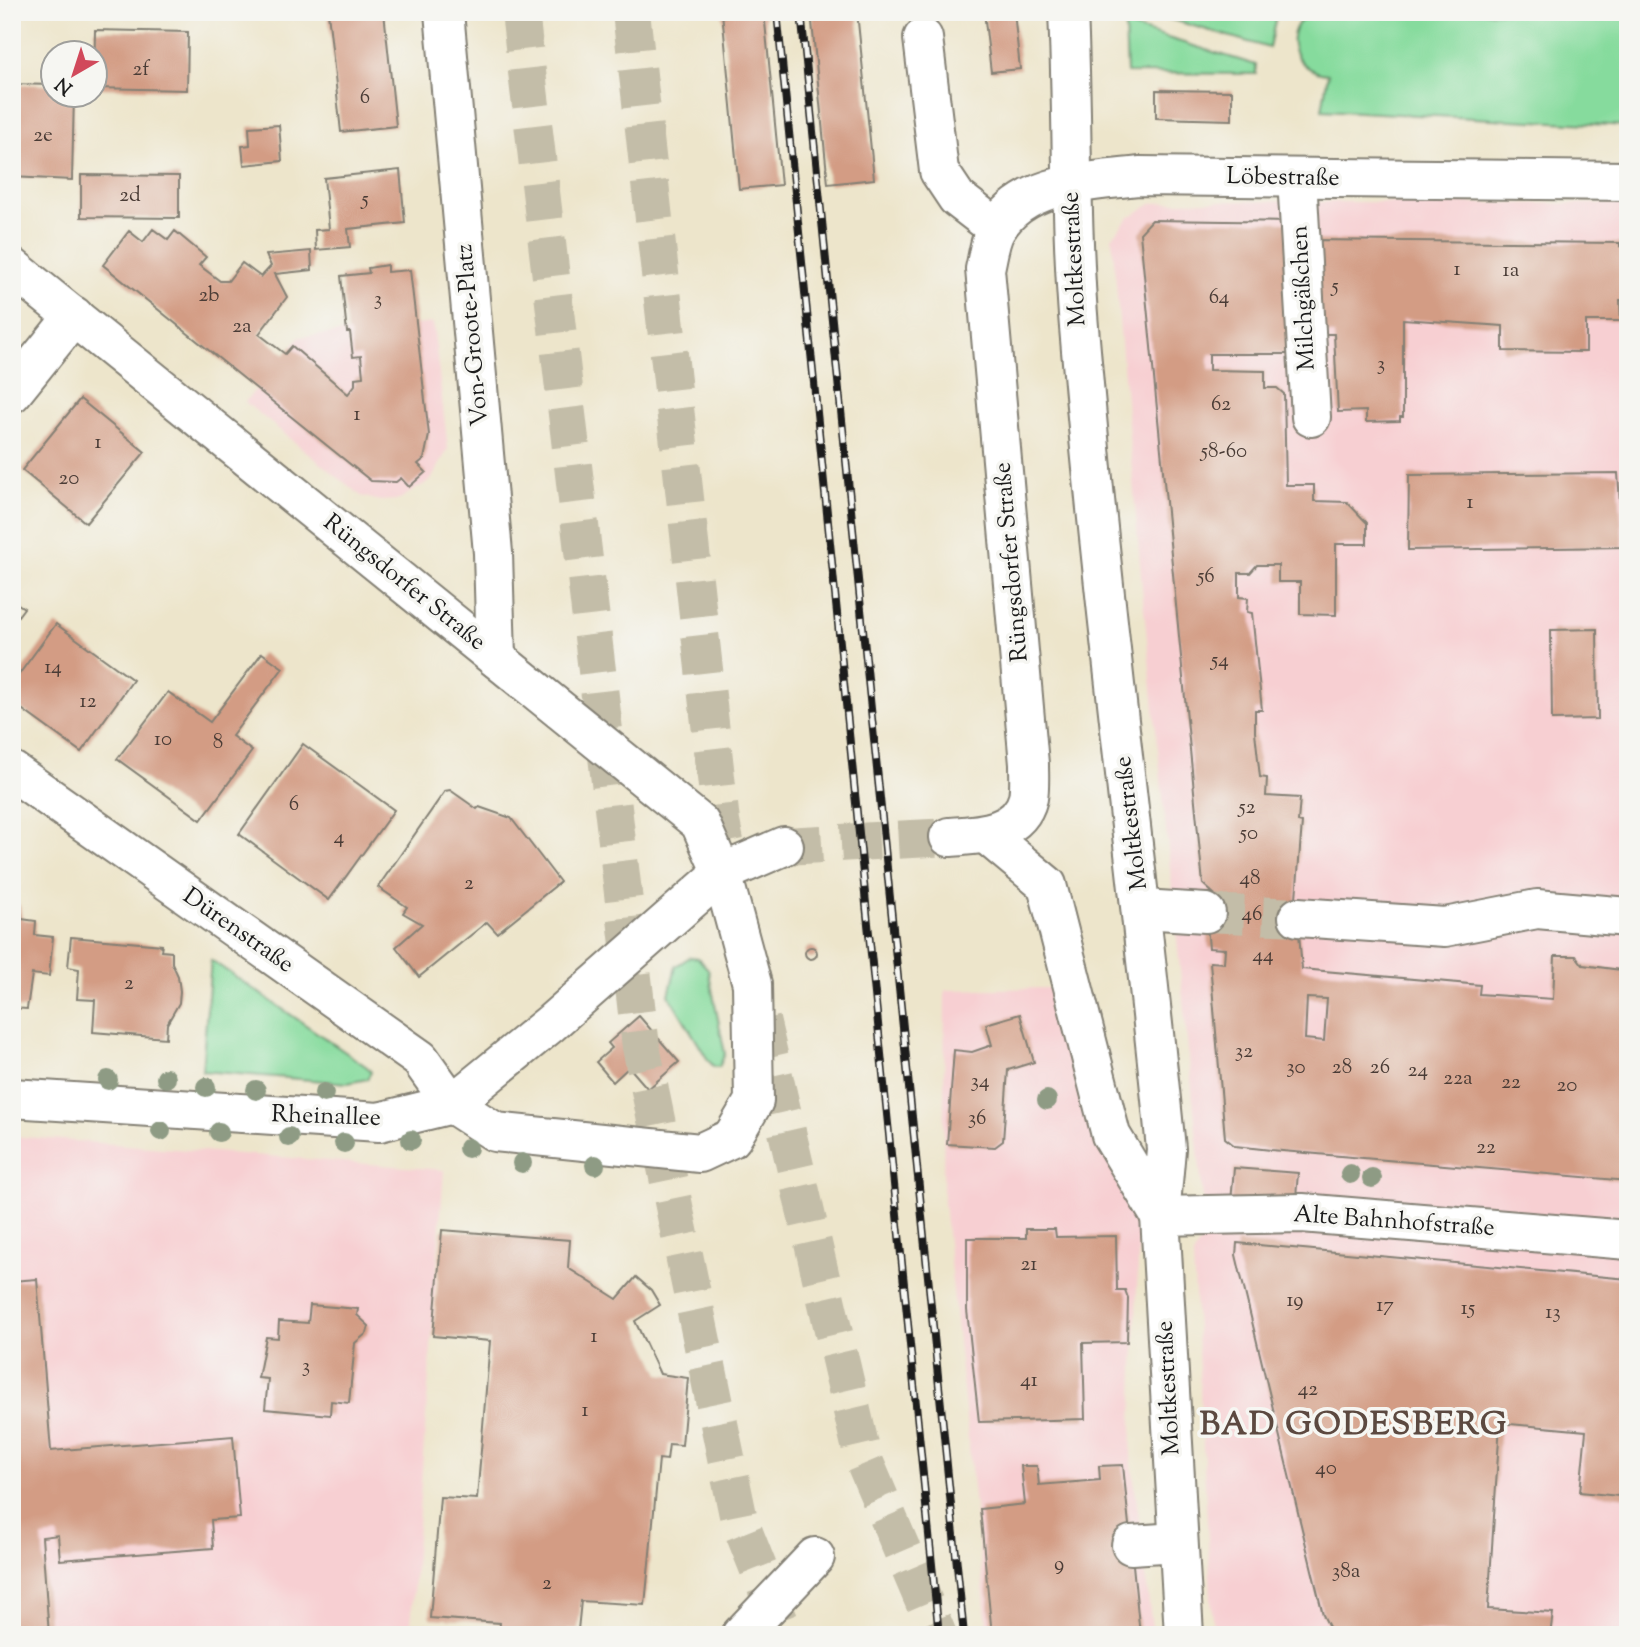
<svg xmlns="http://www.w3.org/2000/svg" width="1640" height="1647" font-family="'Sorts Mill Goudy',serif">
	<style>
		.built { fill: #f7cfd2 }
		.green { fill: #86db9d; stroke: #517c5c; stroke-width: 2 }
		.building { fill: #d39c84; fill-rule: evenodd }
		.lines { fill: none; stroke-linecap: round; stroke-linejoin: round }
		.minor-tunnel { stroke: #c3bda8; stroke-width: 38; stroke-dasharray: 38 19; stroke-linecap: butt }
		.major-tunnel { stroke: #c3bda8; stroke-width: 38; stroke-dasharray: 38 19; stroke-linecap: butt }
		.minor-casing { stroke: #848074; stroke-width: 42 }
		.minor { stroke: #fff; stroke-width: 38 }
		.rail-casing { stroke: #1c1c1c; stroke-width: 8 }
		.rail { stroke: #f6f6f2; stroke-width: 5; stroke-dasharray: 16; stroke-linecap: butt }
		.tree { fill: #8e9b84 }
		.labels { text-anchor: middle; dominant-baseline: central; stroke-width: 7; stroke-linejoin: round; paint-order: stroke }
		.number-label { font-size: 21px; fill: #4a3c36 }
		.street-label { font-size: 24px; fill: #1c1c1c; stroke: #f6f6f2 }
		.district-label { font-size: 32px; font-weight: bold; letter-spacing: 2px; fill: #5c4940; stroke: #f6f6f2 }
	</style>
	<rect width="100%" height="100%" fill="#f6f6f2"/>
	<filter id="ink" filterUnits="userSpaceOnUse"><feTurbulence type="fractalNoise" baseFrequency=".0143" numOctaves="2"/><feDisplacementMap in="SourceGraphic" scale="14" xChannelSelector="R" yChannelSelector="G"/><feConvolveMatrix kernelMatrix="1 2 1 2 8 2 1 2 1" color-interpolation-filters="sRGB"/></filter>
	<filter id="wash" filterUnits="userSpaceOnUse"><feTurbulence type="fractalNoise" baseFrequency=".00686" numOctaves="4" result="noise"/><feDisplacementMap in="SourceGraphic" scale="28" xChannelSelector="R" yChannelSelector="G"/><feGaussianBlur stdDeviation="1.57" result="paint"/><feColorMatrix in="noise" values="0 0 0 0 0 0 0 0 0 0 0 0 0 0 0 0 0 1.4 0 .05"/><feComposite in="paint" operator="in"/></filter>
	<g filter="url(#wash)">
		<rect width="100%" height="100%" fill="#ede5cb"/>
		<!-- built -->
		<g class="built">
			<path d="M1207 201 1628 204V1635H1213L1193 1256 1206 1230 1143 599 1112 237 1129 217 1153 203Z"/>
			<path d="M433 323 448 449 431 480 398 500 380 501 361 496 245 402 300 337Z"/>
			<path d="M1049 988 1140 1206 1131 1455 1153 1635H988L943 1193 945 990Z"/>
			<path d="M12 1136 444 1170 410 1635H12Z"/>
		</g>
		<!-- green -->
		<g class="green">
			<path d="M1145 12H1277L1269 48Z"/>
			<path d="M1313 12H1628V126L1322 110 1328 74C1293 72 1277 29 1313 12Z"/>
			<path d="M1125 25 1256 65V74L1127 73Z"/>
			<path d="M690 957 698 958 708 969 725 1054 719 1067H714L708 1060 669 995 676 966Z"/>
			<path d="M211 960 367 1067 371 1072 367 1079 348 1083 202 1071Z"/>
		</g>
		<g id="blocks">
			<!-- building -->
			<g class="building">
				<path d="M328 12H384L396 126 341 132Z"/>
				<path d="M722 12H764L781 185 739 189Z"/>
				<path d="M811 12H857L874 179 828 184Z"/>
				<path d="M984 12H1014L1020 69 991 72Z"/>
				<path d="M95 30 188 32 187 90 94 88Z"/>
				<path d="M12 84 52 85V94H74L72 180 12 177Z"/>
				<path d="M1156 90 1232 91V120L1156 118Z"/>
				<path d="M279 125 282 161 244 165 242 146 250 145 249 127Z"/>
				<path d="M400 170 405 223 348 229 350 247 316 250 315 230 329 229 324 178Z"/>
				<path d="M81 175 179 176V218L81 217Z"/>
				<path d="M1152 220 1290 222 1292 354H1209V370L1265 371V388H1277L1284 394 1286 485H1314V501L1347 502 1367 523V544H1336V615L1300 614V582H1278V565H1257L1250 573H1239V597L1248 598 1247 612 1252 613 1262 710H1255V732L1260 777 1267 778 1266 796 1300 798 1298 822 1302 823 1296 898 1302 969 1480 985 1479 994 1553 999 1555 956H1576L1583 965 1628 971V1181L1271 1150 1235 1146 1225 1138 1210 962 1224 963 1225 949 1209 948 1204 893H1213L1203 884 1140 233ZM1307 998 1327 999 1324 1041 1305 1039Z"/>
				<path d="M153 229 168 240 175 231 206 257 199 265 220 281H228L242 263 261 277 271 266 266 255 311 251 312 270 275 274 287 297 259 334 285 354 292 346 348 394 355 385V378L363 377 361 356 353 357 350 332H347L341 276 369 273 368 268 387 265V272L410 270 429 435 424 459 418 464 426 472 409 487 401 478 396 482 371 481 103 265 129 231 143 242Z"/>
				<path d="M1309 240 1620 243V246L1628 243V300H1620L1621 321H1586V352L1503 351V326L1403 319V417H1400V421L1366 422V411L1338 412 1334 334H1315Z"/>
				<path d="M80 399 145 452 86 523 22 470Z"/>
				<path d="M1618 473 1623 547 1408 550 1409 475Z"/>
				<path d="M12 600 24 608 12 624Z"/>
				<path d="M56 624 133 680 81 752 12 702V684Z"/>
				<path d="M1597 629 1598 719 1552 720 1551 630Z"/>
				<path d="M262 653 283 668 232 736 252 751 201 820 117 759 168 692 210 722Z"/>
				<path d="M303 744 394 810 329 900 239 834Z"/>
				<path d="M450 790 477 809 479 807 511 818 560 882 497 933 487 922 419 977 396 947 422 924 403 913 407 907 378 887 445 791Z"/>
				<path d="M12 899 20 906 22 919 36 921 35 935 53 937 49 976 32 974 27 1009 12 1008Z"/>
				<path d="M71 937 162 945 161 951 172 952V963L178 976 180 991 179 1003 167 1024 166 1038 93 1032 95 1000 77 999 79 969 68 967Z"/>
				<circle cx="811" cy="953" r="6"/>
				<path d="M1020 1014 1034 1062 1008 1070 1003 1141 995 1147 947 1144 954 1050 972 1052 992 1045 986 1024Z"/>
				<path d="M639 1016 679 1062 648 1089 629 1067 613 1082 596 1062 612 1048 608 1043Z"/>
				<path d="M1234 1168 1298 1173 1295 1209 1231 1202Z"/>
				<path d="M1026 1229H1055L1056 1237 1116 1236 1117 1290H1125L1128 1298 1127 1342 1083 1343 1085 1419 979 1422 967 1310V1238H1026Z"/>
				<path d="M442 1230 570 1240 568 1268 617 1299 636 1277 651 1290 660 1305 635 1321 660 1374 688 1378 682 1445 669 1444 667 1460 659 1459 645 1605 581 1601 578 1630 568 1629V1635H499L500 1623 430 1618 440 1497 477 1499 490 1341 433 1336Z"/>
				<path d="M1237 1243 1628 1279V1497L1580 1492 1586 1431 1500 1423 1488 1609 1553 1613 1550 1635H1468L1416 1630 1418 1635H1333L1323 1615 1302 1529 1236 1255Z"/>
				<path d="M37 1279 51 1451 233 1436 240 1518 211 1520 213 1548 60 1560 58 1535 42 1537 49 1635H12V1281Z"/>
				<path d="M310 1305 358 1309 357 1315 369 1326 367 1333 355 1343 349 1403 331 1401 330 1415 265 1409 268 1379 258 1378 266 1337 278 1338 279 1321 308 1323Z"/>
				<path d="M1123 1465 1140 1635H992L980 1509 1025 1504 1021 1466H1037L1039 1485 1100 1480 1099 1466Z"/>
			</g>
		</g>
	</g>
	<g filter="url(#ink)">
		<use href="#blocks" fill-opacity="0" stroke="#848074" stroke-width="2"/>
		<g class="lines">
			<!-- minor-tunnel -->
			<g class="minor-tunnel">
				<path d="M784 846 949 837"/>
				<path d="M1206 913 1298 917"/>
			</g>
			<!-- major-tunnel -->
			<g class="major-tunnel">
				<path d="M520 12 641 1047 739 1520 785 1635"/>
				<path d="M631 12 721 822 732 876"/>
				<path d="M761 1020 863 1458 938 1635"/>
			</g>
			<defs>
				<g id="minor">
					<path d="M444 12 493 553 496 658"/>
					<path d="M1068 12C1073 118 1070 222 1079 327 1102 602 1139 875 1166 1149L1160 1216 1184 1635"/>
					<path d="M923 38 939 171 957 198 996 228"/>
					<path d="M1297 178 1311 417"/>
					<path d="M12 267 700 823 722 873 752 984 754 1101 732 1138 700 1153 495 1132 452 1104 420 1059 12 771"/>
					<path d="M12 393 74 316"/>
					<path d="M987 835 1047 885 1111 1135 1160 1216"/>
					<path d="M949 837C978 835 1019 834 1028 798 1030 787 1029 774 1029 764L985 269C988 257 990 238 997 228 1026 181 1091 182 1139 176L1628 181"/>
					<path d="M1142 909 1206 913"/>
					<path d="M1298 917 1445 927 1537 909 1628 917"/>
					<path d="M12 1098 379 1122 452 1104 550 1024 722 873 784 846"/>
					<path d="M1160 1216 1302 1213 1628 1240"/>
					<path d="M1131 1545 1178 1542"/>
					<path d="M741 1635 815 1557"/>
				</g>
			</defs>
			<!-- minor casing -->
			<use href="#minor" class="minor-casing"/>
			<!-- minor -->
			<use href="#minor" class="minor"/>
			<defs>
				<g id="rail">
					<path d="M777 12 939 1635"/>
					<path d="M801 12 964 1635"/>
				</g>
			</defs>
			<!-- rail casing -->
			<use href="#rail" class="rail-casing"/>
			<!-- rail -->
			<use href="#rail" class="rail"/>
		</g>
		<!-- trees -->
		<g class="tree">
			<circle cx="166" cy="1078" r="10"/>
			<circle cx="108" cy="1080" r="10"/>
			<circle cx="206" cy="1087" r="10"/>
			<circle cx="256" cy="1090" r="10"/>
			<circle cx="324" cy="1093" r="10"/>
			<circle cx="1047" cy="1100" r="10"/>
			<circle cx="161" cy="1131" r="10"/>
			<circle cx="219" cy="1132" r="10"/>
			<circle cx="289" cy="1137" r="10"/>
			<circle cx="411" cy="1140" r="10"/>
			<circle cx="344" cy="1143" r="10"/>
			<circle cx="468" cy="1148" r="10"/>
			<circle cx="522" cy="1163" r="10"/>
			<circle cx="595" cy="1165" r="10"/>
			<circle cx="1350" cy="1174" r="10"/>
			<circle cx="1372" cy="1178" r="10"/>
		</g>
	</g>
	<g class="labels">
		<!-- number labels -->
		<g class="number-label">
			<text x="141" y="70">2f</text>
			<text x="365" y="98">6</text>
			<text x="43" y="136">2e</text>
			<text x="130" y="196">2d</text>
			<text x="365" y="200">5</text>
			<text x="1457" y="270">1</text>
			<text x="1511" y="271">1a</text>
			<text x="1335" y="287">5</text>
			<text x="209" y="296">2b</text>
			<text x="1219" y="298">64</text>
			<text x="378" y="300">3</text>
			<text x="242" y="327">2a</text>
			<text x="1381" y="365">3</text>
			<text x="1221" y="405">62</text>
			<text x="357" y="415">1</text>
			<text x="98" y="443">1</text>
			<text x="1224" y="452">58-60</text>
			<text x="69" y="479">20</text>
			<text x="1470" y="503">1</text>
			<text x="1206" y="577">56</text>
			<text x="1220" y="661">54</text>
			<text x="53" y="668">14</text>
			<text x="88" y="702">12</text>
			<text x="163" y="740">10</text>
			<text x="218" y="743">8</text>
			<text x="294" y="805">6</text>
			<text x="1247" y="808">52</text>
			<text x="1249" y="834">50</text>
			<text x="339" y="838">4</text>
			<text x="1250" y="879">48</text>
			<text x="469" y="884">2</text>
			<text x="1252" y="915">46</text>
			<text x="1263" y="956">44</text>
			<text x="129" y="984">2</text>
			<text x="1244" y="1052">32</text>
			<text x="1296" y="1068">30</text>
			<text x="1342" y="1068">28</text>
			<text x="1380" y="1068">26</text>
			<text x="1418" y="1071">24</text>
			<text x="1458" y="1079">22a</text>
			<text x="980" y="1082">34</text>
			<text x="1511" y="1083">22</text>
			<text x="1567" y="1086">20</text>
			<text x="977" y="1119">36</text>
			<text x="1486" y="1148">22</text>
			<text x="1029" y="1265">21</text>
			<text x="1295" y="1301">19</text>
			<text x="1385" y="1306">17</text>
			<text x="1468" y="1309">15</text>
			<text x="1553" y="1313">13</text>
			<text x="594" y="1337">1</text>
			<text x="306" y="1367">3</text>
			<text x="1029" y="1381">41</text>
			<text x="1308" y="1390">42</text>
			<text x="585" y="1411">1</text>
			<text x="1326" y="1469">40</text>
			<text x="1059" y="1565">9</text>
			<text x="1346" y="1572">38a</text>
			<text x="547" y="1584">2</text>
		</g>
		<!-- street labels -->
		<g class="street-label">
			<text transform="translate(1283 178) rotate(1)">Löbestraße</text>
			<text transform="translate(1075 259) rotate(-93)">Moltkestraße</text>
			<text transform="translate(1304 298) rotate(-93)">Milchgäßchen</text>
			<text transform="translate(473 335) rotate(-95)">Von-Groote-Platz</text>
			<text transform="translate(1012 562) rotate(-95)">Rüngsdorfer Straße</text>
			<text transform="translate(404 583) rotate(39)">Rüngsdorfer Straße</text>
			<text transform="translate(1132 823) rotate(-97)">Moltkestraße</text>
			<text transform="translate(238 931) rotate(35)">Dürenstraße</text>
			<text transform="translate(326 1117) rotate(2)">Rheinallee</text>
			<text transform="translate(1394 1222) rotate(4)">Alte Bahnhofstraße</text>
			<text transform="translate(1169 1388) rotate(-93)">Moltkestraße</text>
		</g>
		<!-- district labels -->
		<g class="district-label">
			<text x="1354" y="1426">BAD GODESBERG</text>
		</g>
	</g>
	<!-- margin -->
	<rect width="1640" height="1647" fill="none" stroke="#f6f6f2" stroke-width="42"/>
	<!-- north arrow -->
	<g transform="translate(74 74) rotate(219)"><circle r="33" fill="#f6f6f2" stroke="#9f9f9c" stroke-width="2"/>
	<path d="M0-5L12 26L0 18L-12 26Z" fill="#d1495b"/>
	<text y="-10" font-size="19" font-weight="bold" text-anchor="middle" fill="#1c1c1c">N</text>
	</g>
</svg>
